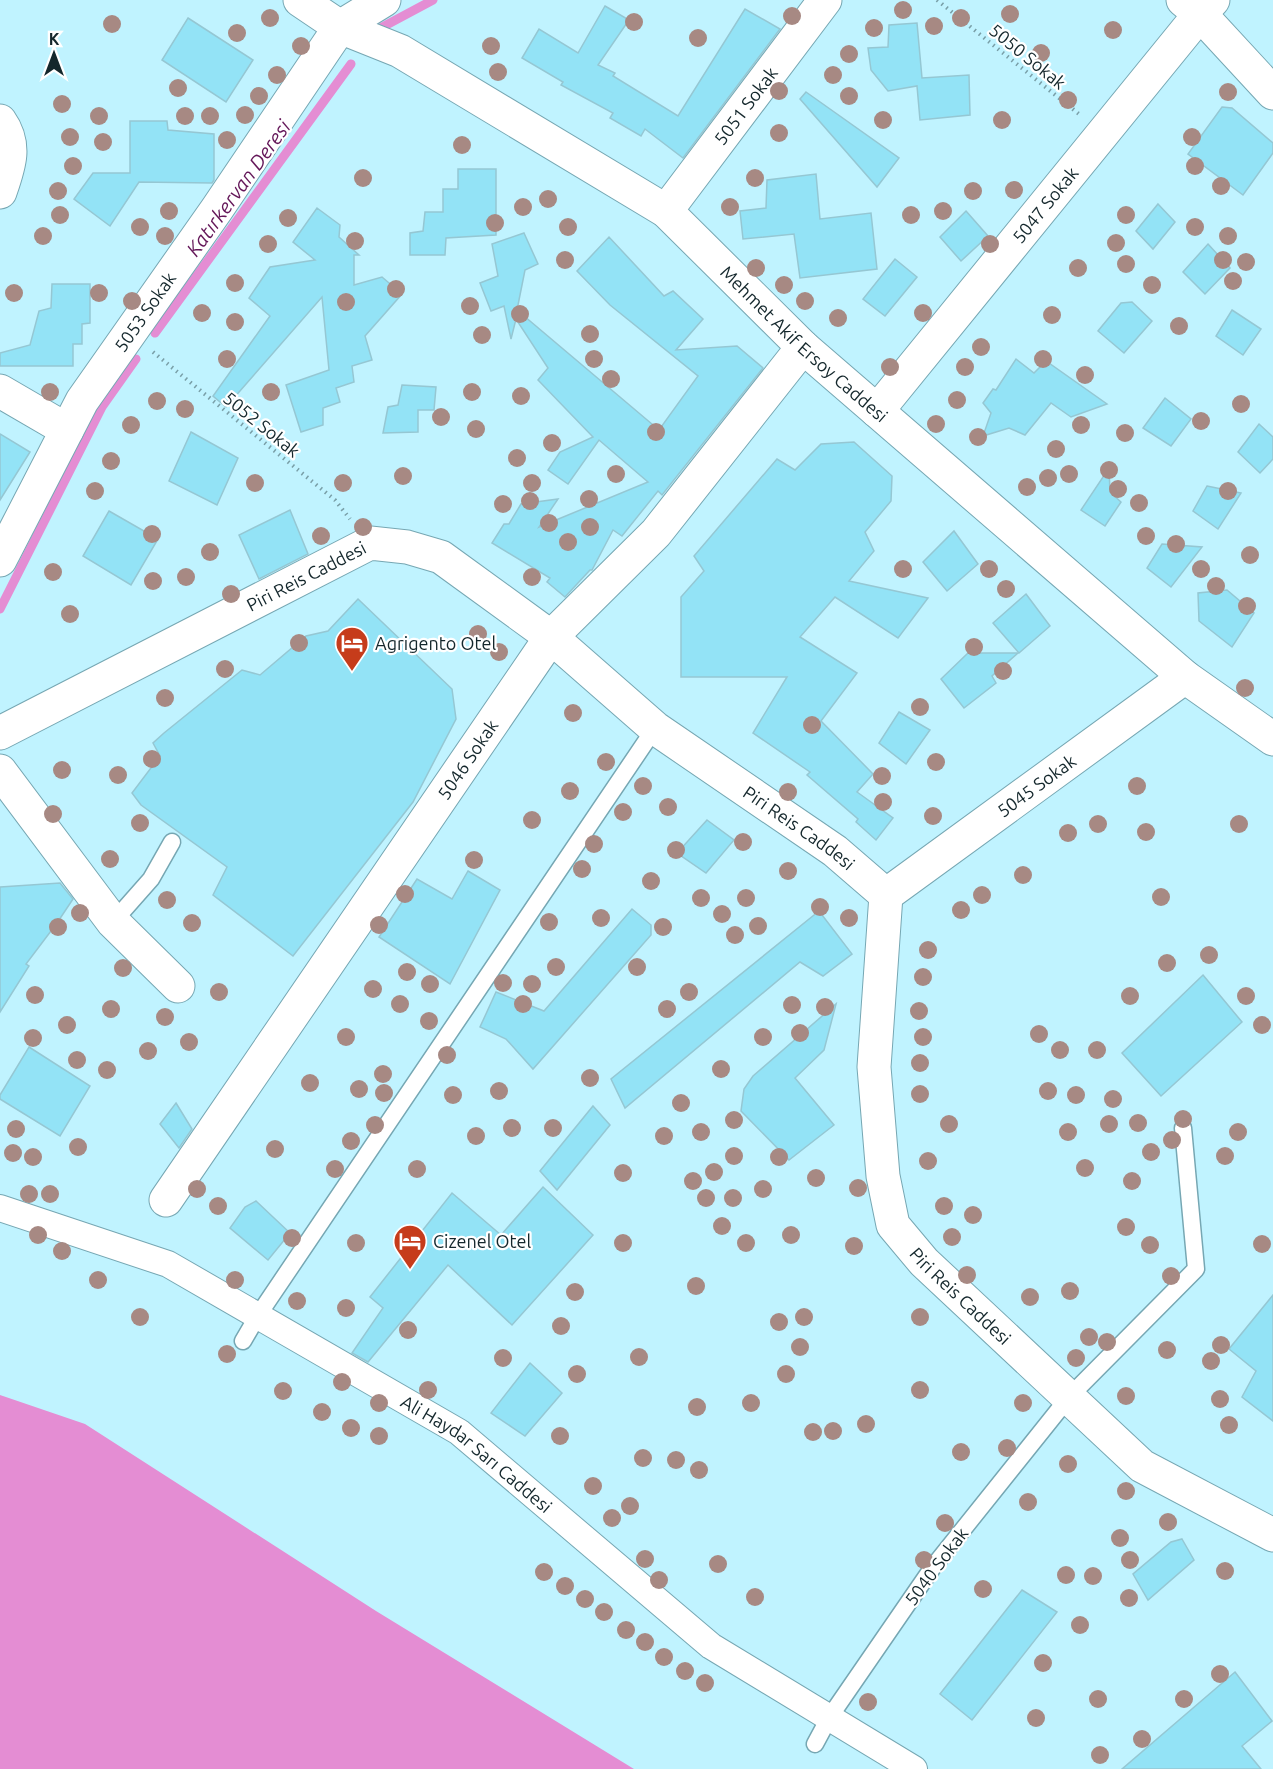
<svg xmlns="http://www.w3.org/2000/svg" width="1273" height="1769" font-family="Ubuntu,sans-serif">
	<style>
		.water { fill: #e48dd3 }
		.lines { fill: none; stroke-linecap: round; stroke-linejoin: round }
		.stream { stroke: #e48dd3; stroke-width: 9 }
		.building { fill: #93e3f6; stroke: #95c7d3; stroke-width: 1.5 }
		.service-casing { stroke: #76a7b3; stroke-width: 19 }
		.pedestrian-casing { stroke: #76a7b3; stroke-width: 28 }
		.minor-casing { stroke: #76a7b3; stroke-width: 35 }
		.tertiary-casing { stroke: #76a7b3; stroke-width: 35 }
		.path { stroke: #799fa8; stroke-width: 4; stroke-dasharray: 1.5 4.5; stroke-linecap: butt }
		.service { stroke: #fff; stroke-width: 16 }
		.pedestrian { stroke: #fff; stroke-width: 26 }
		.minor { stroke: #fff; stroke-width: 33 }
		.tertiary { stroke: #fff; stroke-width: 33 }
		.tree { fill: #a78983 }
		.labels { text-anchor: middle; dominant-baseline: central; stroke-width: 4.5; stroke-linejoin: round; paint-order: stroke }
		.street-label { font-size: 18px; fill: #14272c; stroke: #fff }
		.poi-label { font-size: 18px; fill: #14272c; stroke: #fff; text-anchor: start }
		.water-label { font-size: 20px; font-style: italic; fill: #641759; stroke: #fff }
	</style>
	<rect width="100%" height="100%" fill="#c0f3ff"/>
	<!-- water -->
	<path class="water" d="M0 1395 85 1424 376 1611 634 1769H0Z"/>
	<g class="lines">
		<!-- stream -->
		<g class="stream">
			<path d="M375 31 433 0"/>
			<path d="M155 333 351 64"/>
			<path d="M0 609 102 407 136 359"/>
		</g>
	</g>
	<!-- building -->
	<g class="building">
		<path d="M605 6 629 20 598 65 615 73 613 76 678 116 745 9 780 29 683 158 645 129 641 136 610 118 613 113 561 85 563 82 522 58 539 29 578 53Z"/>
		<path d="M188 18 253 60 226 102 162 60Z"/>
		<path d="M917 23 922 78 969 75 970 115 920 120 917 86 888 91 871 70 868 48 888 47 889 25Z"/>
		<path d="M806 92 899 158 877 187 800 99Z"/>
		<path d="M1222 107 1232 108 1273 143V153L1243 195 1188 154Z"/>
		<path d="M130 121H167L168 130 214 134V180L212 183 139 182 110 226 74 199 93 173H130Z"/>
		<path d="M458 169H496V235L446 238 445 255H410V233L423 231 425 212H443V189H458Z"/>
		<path d="M816 174 820 219 871 213 877 269 800 278 794 234 743 239 740 211 766 208 767 180Z"/>
		<path d="M1158 204 1175 222 1153 249 1136 231Z"/>
		<path d="M317 208 340 225 339 237 359 255H354V285L382 277 402 294 365 336 372 360 352 366 354 382 336 388 340 402 323 408V425L301 432 286 385 329 370 322 297 226 407 213 396 270 316 249 298 270 267 315 260 293 242Z"/>
		<path d="M966 211 988 236 961 261 940 237Z"/>
		<path d="M524 233 538 264 525 270 517 310 659 430 698 376 610 305 577 271 609 237 664 296 673 291 703 319 676 350 737 346 763 368 662 495 658 491 622 536 613 530 592 570H590L565 597 547 582 550 578 492 543 504 524H509L521 504 558 499 539 527 648 482 599 440 568 484 548 470 560 452 593 437 538 380 548 368 516 319 511 339 504 306 491 311 480 283 498 276 492 244Z"/>
		<path d="M1208 244 1230 268 1205 294 1183 272Z"/>
		<path d="M895 259 917 277 885 316 863 299Z"/>
		<path d="M52 284H90V323L82 324V344H73V366H0V353L30 345 39 311 51 308Z"/>
		<path d="M1132 302 1152 321 1124 353 1098 331 1121 303Z"/>
		<path d="M1232 310 1261 329 1243 355 1216 336Z"/>
		<path d="M1016 359 1034 373 1046 361 1107 404 1071 417 1051 403 1025 435 1009 428 983 436 991 413 983 403 993 389 996 390Z"/>
		<path d="M402 385 436 387 434 410H418V432L383 433 388 407 398 405Z"/>
		<path d="M1165 398 1191 419 1171 446 1143 428Z"/>
		<path d="M1259 424 1273 437V459L1260 473 1238 452Z"/>
		<path d="M191 432 238 458 217 505 169 481Z"/>
		<path d="M0 434 30 452 0 500Z"/>
		<path d="M854 442 892 476 891 501 865 532 874 551 849 581 928 598 898 638 835 597 800 637 857 673 821 721 873 774 857 792 893 818 876 840 856 822 858 819 807 775 810 772 753 733 787 677H681V597L704 571 694 556 777 459 795 470 821 444Z"/>
		<path d="M1109 468 1110 492 1121 502 1105 526 1081 510Z"/>
		<path d="M1207 486 1241 493 1218 529 1193 511Z"/>
		<path d="M290 510 308 554 259 579 239 535Z"/>
		<path d="M109 511 158 539 131 585 83 556Z"/>
		<path d="M954 531 978 564 947 591 923 562Z"/>
		<path d="M1162 544 1202 547 1171 587 1147 568Z"/>
		<path d="M1227 590 1254 613 1232 647 1199 621 1198 593Z"/>
		<path d="M1026 594 1050 626 1019 653 993 623Z"/>
		<path d="M358 599 452 689 456 719 413 802 293 956 213 895 227 867 141 805 132 793 160 756 153 743 164 733 242 670 260 675 306 636 328 631Z"/>
		<path d="M968 653H1018L992 676 996 683 964 708 941 679Z"/>
		<path d="M899 712 930 730 906 764 879 743Z"/>
		<path d="M707 820 734 840 706 873 677 853Z"/>
		<path d="M468 871 500 890 450 984 379 937 417 879 452 899Z"/>
		<path d="M60 883 73 899 57 923 26 964 29 966 0 1012V887Z"/>
		<path d="M632 909 651 925V935L533 1069 506 1039 480 1027 496 992 544 1011Z"/>
		<path d="M819 911 852 954 823 976 800 962 625 1108 611 1079Z"/>
		<path d="M1203 975 1242 1022 1161 1096 1122 1053Z"/>
		<path d="M836 1004 824 1050 795 1078 834 1125 789 1160 741 1111 744 1089 753 1076Z"/>
		<path d="M29 1047 90 1086 60 1136 0 1099V1095Z"/>
		<path d="M176 1103 192 1129 179 1148 160 1124Z"/>
		<path d="M593 1106 610 1125 557 1190 540 1171Z"/>
		<path d="M543 1187 593 1235 512 1325 448 1265 368 1362 352 1353 383 1308 370 1297 452 1193 501 1235Z"/>
		<path d="M256 1201 290 1233 268 1260 230 1228 245 1207Z"/>
		<path d="M1273 1295V1421L1242 1397 1256 1371 1229 1349Z"/>
		<path d="M530 1363 562 1393 525 1436 491 1413Z"/>
		<path d="M1182 1539 1194 1560 1148 1600 1133 1574 1171 1542Z"/>
		<path d="M1022 1590 1057 1612 972 1720 940 1694Z"/>
		<path d="M1235 1672 1272 1721 1242 1746 1261 1769H1122Z"/>
	</g>
	<g class="lines">
		<defs>
			<g id="service">
				<path d="M113 922 151 879 172 842"/>
				<path d="M243 1341 257 1317 655 728"/>
				<path d="M815 1744 829 1718 933 1567 1069 1397 1196 1269 1183 1128"/>
			</g>
			<g id="pedestrian">
				<path id="s1" d="M0 1208 168 1264 459 1432 711 1646 914 1769"/>
			</g>
			<g id="minor">
				<path d="M1183 0 1200 14 1273 93"/>
				<path d="M0 121C17 145 9 166 0 192"/>
				<path id="s2" d="M666 211 825 0"/>
				<path d="M0 391 67 430"/>
				<path id="s3" d="M877 411 1200 14 1213 0"/>
				<path id="s4" d="M0 560 82 401 217 209 340 27 384 0"/>
				<path d="M0 771 113 922 178 986"/>
				<path id="s5" d="M886 895 1185 677"/>
				<path id="s6" d="M166 1200 551 637 656 533 803 347"/>
			</g>
			<g id="tertiary">
				<path id="s7" d="M300 0 340 27 400 51 666 211 803 347 1185 677 1273 739"/>
				<path id="s8" d="M0 733 370 543 407 547 441 557 551 637 655 728 835 851 886 895 874 1067 883 1176 893 1225 924 1262 1142 1466 1273 1535"/>
			</g>
		</defs>
		<!-- service casing -->
		<use href="#service" class="service-casing"/>
		<!-- pedestrian casing -->
		<use href="#pedestrian" class="pedestrian-casing"/>
		<!-- minor casing -->
		<use href="#minor" class="minor-casing"/>
		<!-- tertiary casing -->
		<use href="#tertiary" class="tertiary-casing"/>
		<!-- path -->
		<g class="path">
			<path d="M937 0 1079 114"/>
			<path d="M153 352 335 500 350 519"/>
		</g>
		<!-- service -->
		<use href="#service" class="service"/>
		<!-- pedestrian -->
		<use href="#pedestrian" class="pedestrian"/>
		<!-- minor -->
		<use href="#minor" class="minor"/>
		<!-- tertiary -->
		<use href="#tertiary" class="tertiary"/>
	</g>
	<!-- trees -->
	<g class="tree">
		<circle cx="903" cy="10" r="9"/>
		<circle cx="1010" cy="14" r="9"/>
		<circle cx="792" cy="16" r="9"/>
		<circle cx="270" cy="18" r="9"/>
		<circle cx="961" cy="18" r="9"/>
		<circle cx="634" cy="22" r="9"/>
		<circle cx="112" cy="24" r="9"/>
		<circle cx="934" cy="26" r="9"/>
		<circle cx="874" cy="28" r="9"/>
		<circle cx="1113" cy="30" r="9"/>
		<circle cx="237" cy="33" r="9"/>
		<circle cx="698" cy="38" r="9"/>
		<circle cx="301" cy="46" r="9"/>
		<circle cx="491" cy="46" r="9"/>
		<circle cx="1041" cy="53" r="9"/>
		<circle cx="849" cy="54" r="9"/>
		<circle cx="498" cy="72" r="9"/>
		<circle cx="277" cy="75" r="9"/>
		<circle cx="833" cy="75" r="9"/>
		<circle cx="178" cy="88" r="9"/>
		<circle cx="779" cy="91" r="9"/>
		<circle cx="1228" cy="92" r="9"/>
		<circle cx="259" cy="96" r="9"/>
		<circle cx="849" cy="96" r="9"/>
		<circle cx="1068" cy="100" r="9"/>
		<circle cx="62" cy="104" r="9"/>
		<circle cx="245" cy="115" r="9"/>
		<circle cx="99" cy="116" r="9"/>
		<circle cx="185" cy="116" r="9"/>
		<circle cx="210" cy="116" r="9"/>
		<circle cx="883" cy="120" r="9"/>
		<circle cx="1002" cy="120" r="9"/>
		<circle cx="779" cy="133" r="9"/>
		<circle cx="70" cy="137" r="9"/>
		<circle cx="1192" cy="137" r="9"/>
		<circle cx="227" cy="140" r="9"/>
		<circle cx="103" cy="142" r="9"/>
		<circle cx="462" cy="145" r="9"/>
		<circle cx="73" cy="166" r="9"/>
		<circle cx="1195" cy="166" r="9"/>
		<circle cx="363" cy="178" r="9"/>
		<circle cx="755" cy="178" r="9"/>
		<circle cx="1221" cy="186" r="9"/>
		<circle cx="1014" cy="190" r="9"/>
		<circle cx="58" cy="191" r="9"/>
		<circle cx="973" cy="191" r="9"/>
		<circle cx="548" cy="199" r="9"/>
		<circle cx="523" cy="207" r="9"/>
		<circle cx="730" cy="207" r="9"/>
		<circle cx="169" cy="211" r="9"/>
		<circle cx="943" cy="211" r="9"/>
		<circle cx="60" cy="215" r="9"/>
		<circle cx="911" cy="215" r="9"/>
		<circle cx="1126" cy="215" r="9"/>
		<circle cx="288" cy="218" r="9"/>
		<circle cx="495" cy="223" r="9"/>
		<circle cx="140" cy="227" r="9"/>
		<circle cx="568" cy="227" r="9"/>
		<circle cx="1195" cy="227" r="9"/>
		<circle cx="43" cy="236" r="9"/>
		<circle cx="165" cy="236" r="9"/>
		<circle cx="1228" cy="236" r="9"/>
		<circle cx="355" cy="241" r="9"/>
		<circle cx="1116" cy="243" r="9"/>
		<circle cx="268" cy="244" r="9"/>
		<circle cx="990" cy="244" r="9"/>
		<circle cx="565" cy="260" r="9"/>
		<circle cx="1223" cy="260" r="9"/>
		<circle cx="1246" cy="262" r="9"/>
		<circle cx="1126" cy="264" r="9"/>
		<circle cx="756" cy="268" r="9"/>
		<circle cx="1078" cy="268" r="9"/>
		<circle cx="1233" cy="281" r="9"/>
		<circle cx="235" cy="283" r="9"/>
		<circle cx="784" cy="285" r="9"/>
		<circle cx="1152" cy="285" r="9"/>
		<circle cx="396" cy="289" r="9"/>
		<circle cx="14" cy="293" r="9"/>
		<circle cx="99" cy="293" r="9"/>
		<circle cx="132" cy="301" r="9"/>
		<circle cx="805" cy="301" r="9"/>
		<circle cx="346" cy="302" r="9"/>
		<circle cx="470" cy="306" r="9"/>
		<circle cx="202" cy="313" r="9"/>
		<circle cx="923" cy="313" r="9"/>
		<circle cx="520" cy="314" r="9"/>
		<circle cx="1052" cy="315" r="9"/>
		<circle cx="838" cy="318" r="9"/>
		<circle cx="235" cy="322" r="9"/>
		<circle cx="1179" cy="326" r="9"/>
		<circle cx="590" cy="334" r="9"/>
		<circle cx="482" cy="335" r="9"/>
		<circle cx="981" cy="347" r="9"/>
		<circle cx="227" cy="359" r="9"/>
		<circle cx="594" cy="359" r="9"/>
		<circle cx="1043" cy="359" r="9"/>
		<circle cx="890" cy="367" r="9"/>
		<circle cx="965" cy="367" r="9"/>
		<circle cx="1085" cy="375" r="9"/>
		<circle cx="611" cy="379" r="9"/>
		<circle cx="50" cy="392" r="9"/>
		<circle cx="271" cy="392" r="9"/>
		<circle cx="472" cy="392" r="9"/>
		<circle cx="521" cy="396" r="9"/>
		<circle cx="957" cy="400" r="9"/>
		<circle cx="157" cy="401" r="9"/>
		<circle cx="1241" cy="404" r="9"/>
		<circle cx="185" cy="409" r="9"/>
		<circle cx="441" cy="417" r="9"/>
		<circle cx="1201" cy="421" r="9"/>
		<circle cx="936" cy="424" r="9"/>
		<circle cx="131" cy="425" r="9"/>
		<circle cx="1081" cy="425" r="9"/>
		<circle cx="476" cy="429" r="9"/>
		<circle cx="656" cy="432" r="9"/>
		<circle cx="1125" cy="433" r="9"/>
		<circle cx="978" cy="437" r="9"/>
		<circle cx="552" cy="443" r="9"/>
		<circle cx="1056" cy="449" r="9"/>
		<circle cx="517" cy="458" r="9"/>
		<circle cx="111" cy="461" r="9"/>
		<circle cx="1109" cy="470" r="9"/>
		<circle cx="616" cy="474" r="9"/>
		<circle cx="1069" cy="474" r="9"/>
		<circle cx="403" cy="476" r="9"/>
		<circle cx="1048" cy="478" r="9"/>
		<circle cx="255" cy="483" r="9"/>
		<circle cx="343" cy="483" r="9"/>
		<circle cx="532" cy="483" r="9"/>
		<circle cx="1027" cy="487" r="9"/>
		<circle cx="1118" cy="489" r="9"/>
		<circle cx="95" cy="491" r="9"/>
		<circle cx="1228" cy="491" r="9"/>
		<circle cx="589" cy="499" r="9"/>
		<circle cx="530" cy="501" r="9"/>
		<circle cx="1139" cy="503" r="9"/>
		<circle cx="503" cy="504" r="9"/>
		<circle cx="549" cy="523" r="9"/>
		<circle cx="363" cy="527" r="9"/>
		<circle cx="590" cy="527" r="9"/>
		<circle cx="152" cy="534" r="9"/>
		<circle cx="321" cy="536" r="9"/>
		<circle cx="1146" cy="536" r="9"/>
		<circle cx="568" cy="542" r="9"/>
		<circle cx="1176" cy="544" r="9"/>
		<circle cx="210" cy="552" r="9"/>
		<circle cx="1250" cy="555" r="9"/>
		<circle cx="903" cy="569" r="9"/>
		<circle cx="989" cy="569" r="9"/>
		<circle cx="1201" cy="569" r="9"/>
		<circle cx="53" cy="572" r="9"/>
		<circle cx="186" cy="577" r="9"/>
		<circle cx="532" cy="577" r="9"/>
		<circle cx="153" cy="581" r="9"/>
		<circle cx="1216" cy="586" r="9"/>
		<circle cx="1006" cy="589" r="9"/>
		<circle cx="231" cy="594" r="9"/>
		<circle cx="1247" cy="606" r="9"/>
		<circle cx="70" cy="614" r="9"/>
		<circle cx="478" cy="634" r="9"/>
		<circle cx="299" cy="643" r="9"/>
		<circle cx="974" cy="647" r="9"/>
		<circle cx="499" cy="652" r="9"/>
		<circle cx="225" cy="669" r="9"/>
		<circle cx="1003" cy="671" r="9"/>
		<circle cx="1245" cy="688" r="9"/>
		<circle cx="165" cy="698" r="9"/>
		<circle cx="920" cy="707" r="9"/>
		<circle cx="573" cy="713" r="9"/>
		<circle cx="812" cy="725" r="9"/>
		<circle cx="152" cy="759" r="9"/>
		<circle cx="606" cy="762" r="9"/>
		<circle cx="936" cy="762" r="9"/>
		<circle cx="62" cy="770" r="9"/>
		<circle cx="118" cy="775" r="9"/>
		<circle cx="882" cy="776" r="9"/>
		<circle cx="643" cy="786" r="9"/>
		<circle cx="1137" cy="786" r="9"/>
		<circle cx="570" cy="791" r="9"/>
		<circle cx="788" cy="792" r="9"/>
		<circle cx="883" cy="802" r="9"/>
		<circle cx="668" cy="807" r="9"/>
		<circle cx="623" cy="812" r="9"/>
		<circle cx="53" cy="814" r="9"/>
		<circle cx="933" cy="816" r="9"/>
		<circle cx="532" cy="820" r="9"/>
		<circle cx="140" cy="823" r="9"/>
		<circle cx="1098" cy="824" r="9"/>
		<circle cx="1239" cy="824" r="9"/>
		<circle cx="1146" cy="832" r="9"/>
		<circle cx="1068" cy="833" r="9"/>
		<circle cx="743" cy="842" r="9"/>
		<circle cx="594" cy="844" r="9"/>
		<circle cx="676" cy="850" r="9"/>
		<circle cx="110" cy="859" r="9"/>
		<circle cx="474" cy="860" r="9"/>
		<circle cx="582" cy="869" r="9"/>
		<circle cx="788" cy="871" r="9"/>
		<circle cx="1023" cy="875" r="9"/>
		<circle cx="651" cy="881" r="9"/>
		<circle cx="405" cy="894" r="9"/>
		<circle cx="982" cy="895" r="9"/>
		<circle cx="1161" cy="897" r="9"/>
		<circle cx="701" cy="898" r="9"/>
		<circle cx="746" cy="898" r="9"/>
		<circle cx="167" cy="900" r="9"/>
		<circle cx="820" cy="907" r="9"/>
		<circle cx="961" cy="910" r="9"/>
		<circle cx="80" cy="913" r="9"/>
		<circle cx="722" cy="914" r="9"/>
		<circle cx="601" cy="918" r="9"/>
		<circle cx="849" cy="918" r="9"/>
		<circle cx="549" cy="922" r="9"/>
		<circle cx="192" cy="923" r="9"/>
		<circle cx="379" cy="925" r="9"/>
		<circle cx="758" cy="926" r="9"/>
		<circle cx="58" cy="927" r="9"/>
		<circle cx="663" cy="927" r="9"/>
		<circle cx="735" cy="935" r="9"/>
		<circle cx="928" cy="950" r="9"/>
		<circle cx="1209" cy="955" r="9"/>
		<circle cx="1167" cy="963" r="9"/>
		<circle cx="556" cy="967" r="9"/>
		<circle cx="637" cy="967" r="9"/>
		<circle cx="123" cy="968" r="9"/>
		<circle cx="407" cy="972" r="9"/>
		<circle cx="923" cy="977" r="9"/>
		<circle cx="503" cy="983" r="9"/>
		<circle cx="430" cy="984" r="9"/>
		<circle cx="532" cy="984" r="9"/>
		<circle cx="373" cy="989" r="9"/>
		<circle cx="219" cy="992" r="9"/>
		<circle cx="689" cy="992" r="9"/>
		<circle cx="35" cy="995" r="9"/>
		<circle cx="1130" cy="996" r="9"/>
		<circle cx="1246" cy="996" r="9"/>
		<circle cx="400" cy="1004" r="9"/>
		<circle cx="523" cy="1004" r="9"/>
		<circle cx="792" cy="1005" r="9"/>
		<circle cx="825" cy="1007" r="9"/>
		<circle cx="111" cy="1009" r="9"/>
		<circle cx="667" cy="1009" r="9"/>
		<circle cx="919" cy="1011" r="9"/>
		<circle cx="165" cy="1017" r="9"/>
		<circle cx="429" cy="1021" r="9"/>
		<circle cx="67" cy="1025" r="9"/>
		<circle cx="1262" cy="1025" r="9"/>
		<circle cx="800" cy="1033" r="9"/>
		<circle cx="1039" cy="1034" r="9"/>
		<circle cx="346" cy="1037" r="9"/>
		<circle cx="763" cy="1037" r="9"/>
		<circle cx="923" cy="1037" r="9"/>
		<circle cx="33" cy="1038" r="9"/>
		<circle cx="189" cy="1042" r="9"/>
		<circle cx="1060" cy="1050" r="9"/>
		<circle cx="1097" cy="1050" r="9"/>
		<circle cx="148" cy="1051" r="9"/>
		<circle cx="447" cy="1055" r="9"/>
		<circle cx="77" cy="1060" r="9"/>
		<circle cx="920" cy="1063" r="9"/>
		<circle cx="721" cy="1069" r="9"/>
		<circle cx="107" cy="1070" r="9"/>
		<circle cx="383" cy="1074" r="9"/>
		<circle cx="590" cy="1078" r="9"/>
		<circle cx="310" cy="1083" r="9"/>
		<circle cx="359" cy="1089" r="9"/>
		<circle cx="499" cy="1091" r="9"/>
		<circle cx="1048" cy="1091" r="9"/>
		<circle cx="384" cy="1093" r="9"/>
		<circle cx="920" cy="1094" r="9"/>
		<circle cx="453" cy="1095" r="9"/>
		<circle cx="1076" cy="1095" r="9"/>
		<circle cx="1113" cy="1099" r="9"/>
		<circle cx="681" cy="1103" r="9"/>
		<circle cx="1183" cy="1119" r="9"/>
		<circle cx="734" cy="1120" r="9"/>
		<circle cx="1138" cy="1123" r="9"/>
		<circle cx="949" cy="1124" r="9"/>
		<circle cx="1109" cy="1124" r="9"/>
		<circle cx="375" cy="1125" r="9"/>
		<circle cx="512" cy="1128" r="9"/>
		<circle cx="553" cy="1128" r="9"/>
		<circle cx="16" cy="1129" r="9"/>
		<circle cx="701" cy="1132" r="9"/>
		<circle cx="1068" cy="1132" r="9"/>
		<circle cx="1238" cy="1132" r="9"/>
		<circle cx="476" cy="1136" r="9"/>
		<circle cx="664" cy="1136" r="9"/>
		<circle cx="1172" cy="1140" r="9"/>
		<circle cx="351" cy="1141" r="9"/>
		<circle cx="78" cy="1147" r="9"/>
		<circle cx="275" cy="1149" r="9"/>
		<circle cx="1151" cy="1152" r="9"/>
		<circle cx="13" cy="1153" r="9"/>
		<circle cx="734" cy="1156" r="9"/>
		<circle cx="1225" cy="1156" r="9"/>
		<circle cx="33" cy="1157" r="9"/>
		<circle cx="779" cy="1157" r="9"/>
		<circle cx="928" cy="1161" r="9"/>
		<circle cx="1085" cy="1168" r="9"/>
		<circle cx="335" cy="1169" r="9"/>
		<circle cx="417" cy="1169" r="9"/>
		<circle cx="714" cy="1172" r="9"/>
		<circle cx="623" cy="1173" r="9"/>
		<circle cx="816" cy="1178" r="9"/>
		<circle cx="693" cy="1181" r="9"/>
		<circle cx="1132" cy="1181" r="9"/>
		<circle cx="858" cy="1188" r="9"/>
		<circle cx="197" cy="1189" r="9"/>
		<circle cx="763" cy="1189" r="9"/>
		<circle cx="29" cy="1194" r="9"/>
		<circle cx="50" cy="1194" r="9"/>
		<circle cx="706" cy="1198" r="9"/>
		<circle cx="733" cy="1198" r="9"/>
		<circle cx="218" cy="1206" r="9"/>
		<circle cx="944" cy="1206" r="9"/>
		<circle cx="973" cy="1215" r="9"/>
		<circle cx="722" cy="1226" r="9"/>
		<circle cx="1126" cy="1227" r="9"/>
		<circle cx="38" cy="1235" r="9"/>
		<circle cx="791" cy="1235" r="9"/>
		<circle cx="952" cy="1237" r="9"/>
		<circle cx="292" cy="1238" r="9"/>
		<circle cx="356" cy="1243" r="9"/>
		<circle cx="623" cy="1243" r="9"/>
		<circle cx="746" cy="1243" r="9"/>
		<circle cx="1262" cy="1244" r="9"/>
		<circle cx="1150" cy="1245" r="9"/>
		<circle cx="854" cy="1246" r="9"/>
		<circle cx="62" cy="1251" r="9"/>
		<circle cx="967" cy="1275" r="9"/>
		<circle cx="1171" cy="1276" r="9"/>
		<circle cx="98" cy="1280" r="9"/>
		<circle cx="235" cy="1280" r="9"/>
		<circle cx="696" cy="1286" r="9"/>
		<circle cx="1070" cy="1291" r="9"/>
		<circle cx="575" cy="1292" r="9"/>
		<circle cx="1030" cy="1297" r="9"/>
		<circle cx="297" cy="1301" r="9"/>
		<circle cx="346" cy="1308" r="9"/>
		<circle cx="140" cy="1317" r="9"/>
		<circle cx="804" cy="1317" r="9"/>
		<circle cx="920" cy="1317" r="9"/>
		<circle cx="779" cy="1322" r="9"/>
		<circle cx="561" cy="1326" r="9"/>
		<circle cx="408" cy="1330" r="9"/>
		<circle cx="1089" cy="1337" r="9"/>
		<circle cx="1107" cy="1342" r="9"/>
		<circle cx="1221" cy="1345" r="9"/>
		<circle cx="800" cy="1347" r="9"/>
		<circle cx="1167" cy="1350" r="9"/>
		<circle cx="227" cy="1354" r="9"/>
		<circle cx="639" cy="1357" r="9"/>
		<circle cx="503" cy="1358" r="9"/>
		<circle cx="1076" cy="1358" r="9"/>
		<circle cx="1211" cy="1361" r="9"/>
		<circle cx="577" cy="1374" r="9"/>
		<circle cx="786" cy="1374" r="9"/>
		<circle cx="342" cy="1382" r="9"/>
		<circle cx="428" cy="1390" r="9"/>
		<circle cx="920" cy="1390" r="9"/>
		<circle cx="283" cy="1391" r="9"/>
		<circle cx="1126" cy="1396" r="9"/>
		<circle cx="1220" cy="1399" r="9"/>
		<circle cx="379" cy="1403" r="9"/>
		<circle cx="751" cy="1403" r="9"/>
		<circle cx="1023" cy="1403" r="9"/>
		<circle cx="697" cy="1407" r="9"/>
		<circle cx="322" cy="1412" r="9"/>
		<circle cx="866" cy="1424" r="9"/>
		<circle cx="1229" cy="1425" r="9"/>
		<circle cx="351" cy="1428" r="9"/>
		<circle cx="833" cy="1431" r="9"/>
		<circle cx="813" cy="1432" r="9"/>
		<circle cx="379" cy="1436" r="9"/>
		<circle cx="560" cy="1436" r="9"/>
		<circle cx="1007" cy="1448" r="9"/>
		<circle cx="961" cy="1452" r="9"/>
		<circle cx="643" cy="1458" r="9"/>
		<circle cx="676" cy="1460" r="9"/>
		<circle cx="1068" cy="1464" r="9"/>
		<circle cx="699" cy="1470" r="9"/>
		<circle cx="593" cy="1486" r="9"/>
		<circle cx="1126" cy="1491" r="9"/>
		<circle cx="1028" cy="1502" r="9"/>
		<circle cx="630" cy="1506" r="9"/>
		<circle cx="612" cy="1518" r="9"/>
		<circle cx="1168" cy="1522" r="9"/>
		<circle cx="945" cy="1523" r="9"/>
		<circle cx="1120" cy="1538" r="9"/>
		<circle cx="645" cy="1559" r="9"/>
		<circle cx="924" cy="1560" r="9"/>
		<circle cx="1130" cy="1560" r="9"/>
		<circle cx="718" cy="1564" r="9"/>
		<circle cx="1225" cy="1571" r="9"/>
		<circle cx="544" cy="1572" r="9"/>
		<circle cx="1066" cy="1575" r="9"/>
		<circle cx="1093" cy="1576" r="9"/>
		<circle cx="659" cy="1580" r="9"/>
		<circle cx="565" cy="1586" r="9"/>
		<circle cx="983" cy="1589" r="9"/>
		<circle cx="755" cy="1597" r="9"/>
		<circle cx="1129" cy="1598" r="9"/>
		<circle cx="585" cy="1599" r="9"/>
		<circle cx="604" cy="1612" r="9"/>
		<circle cx="1080" cy="1625" r="9"/>
		<circle cx="626" cy="1630" r="9"/>
		<circle cx="645" cy="1642" r="9"/>
		<circle cx="664" cy="1657" r="9"/>
		<circle cx="1043" cy="1663" r="9"/>
		<circle cx="685" cy="1671" r="9"/>
		<circle cx="1220" cy="1674" r="9"/>
		<circle cx="705" cy="1683" r="9"/>
		<circle cx="1098" cy="1699" r="9"/>
		<circle cx="1184" cy="1699" r="9"/>
		<circle cx="868" cy="1702" r="9"/>
		<circle cx="1036" cy="1718" r="9"/>
		<circle cx="1142" cy="1739" r="9"/>
		<circle cx="1100" cy="1755" r="9"/>
	</g>
	<!-- icons -->
	<defs>
		<symbol id="hotel-pin" viewBox="-11 -11 22 30"><path d="M0 17L-7.5 6A9.5 9.5 0 1 1 7.5 6Z" fill="#c63c1b" stroke="#fff"/><path d="M-6-4.5h1.5V1H6V5H4.5V3h-9V5H-6ZM-4 0a1.8 1.8 0 1 1 3.6 0ZM.5 0V-2.5h3Q6-2.5 6 0Z" fill="#fff"/></symbol>
	</defs>
	<g fill-rule="evenodd">
		<use href="#hotel-pin" x="333" y="624" width="38" height="52"/>
		<use href="#hotel-pin" x="391" y="1222" width="38" height="52"/>
	</g>
	<g class="labels">
		<!-- street labels -->
		<g class="street-label">
			<text transform="translate(1028 56) rotate(39)">5050 Sokak</text>
			<text stroke="none"><textPath href="#s2" startOffset="132">5051 Sokak</textPath></text>
			<text stroke="none"><textPath href="#s3" startOffset="266">5047 Sokak</textPath></text>
			<text stroke="none"><textPath href="#s4" startOffset="288">5053 Sokak</textPath></text>
			<text stroke="none"><textPath href="#s7" startOffset="615">Mehmet Akif Ersoy Caddesi</textPath></text>
			<text transform="translate(262 424) rotate(39)">5052 Sokak</text>
			<text stroke="none"><textPath href="#s8" startOffset="344">Piri Reis Caddesi</textPath></text>
			<text stroke="none"><textPath href="#s6" startOffset="534">5046 Sokak</textPath></text>
			<text stroke="none"><textPath href="#s5" startOffset="186">5045 Sokak</textPath></text>
			<text stroke="none"><textPath href="#s8" startOffset="938">Piri Reis Caddesi</textPath></text>
			<text stroke="none"><textPath href="#s8" startOffset="1478">Piri Reis Caddesi</textPath></text>
			<text stroke="none"><textPath href="#s1" startOffset="540">Ali Haydar Sarı Caddesi</textPath></text>
			<text transform="translate(936 1566) rotate(-53)">5040 Sokak</text>
		</g>
		<!-- poi labels -->
		<g class="poi-label">
			<text x="375" y="643">Agrigento Otel</text>
			<text x="433" y="1241">Cizenel Otel</text>
		</g>
		<!-- water labels -->
		<g class="water-label">
			<text transform="translate(238 188) rotate(-54)">Katırkervan Deresi</text>
		</g>
	</g>
	<!-- north arrow -->
	<g transform="translate(54 54)" stroke="#ffffff" stroke-width="4.5" paint-order="stroke">
	<path d="M0-4.5L10 22L0 15L-10 22Z" fill="#14272c"/>
	<text y="-9" font-size="16" font-weight="bold" text-anchor="middle" fill="#14272c">K</text>
	</g>
</svg>
